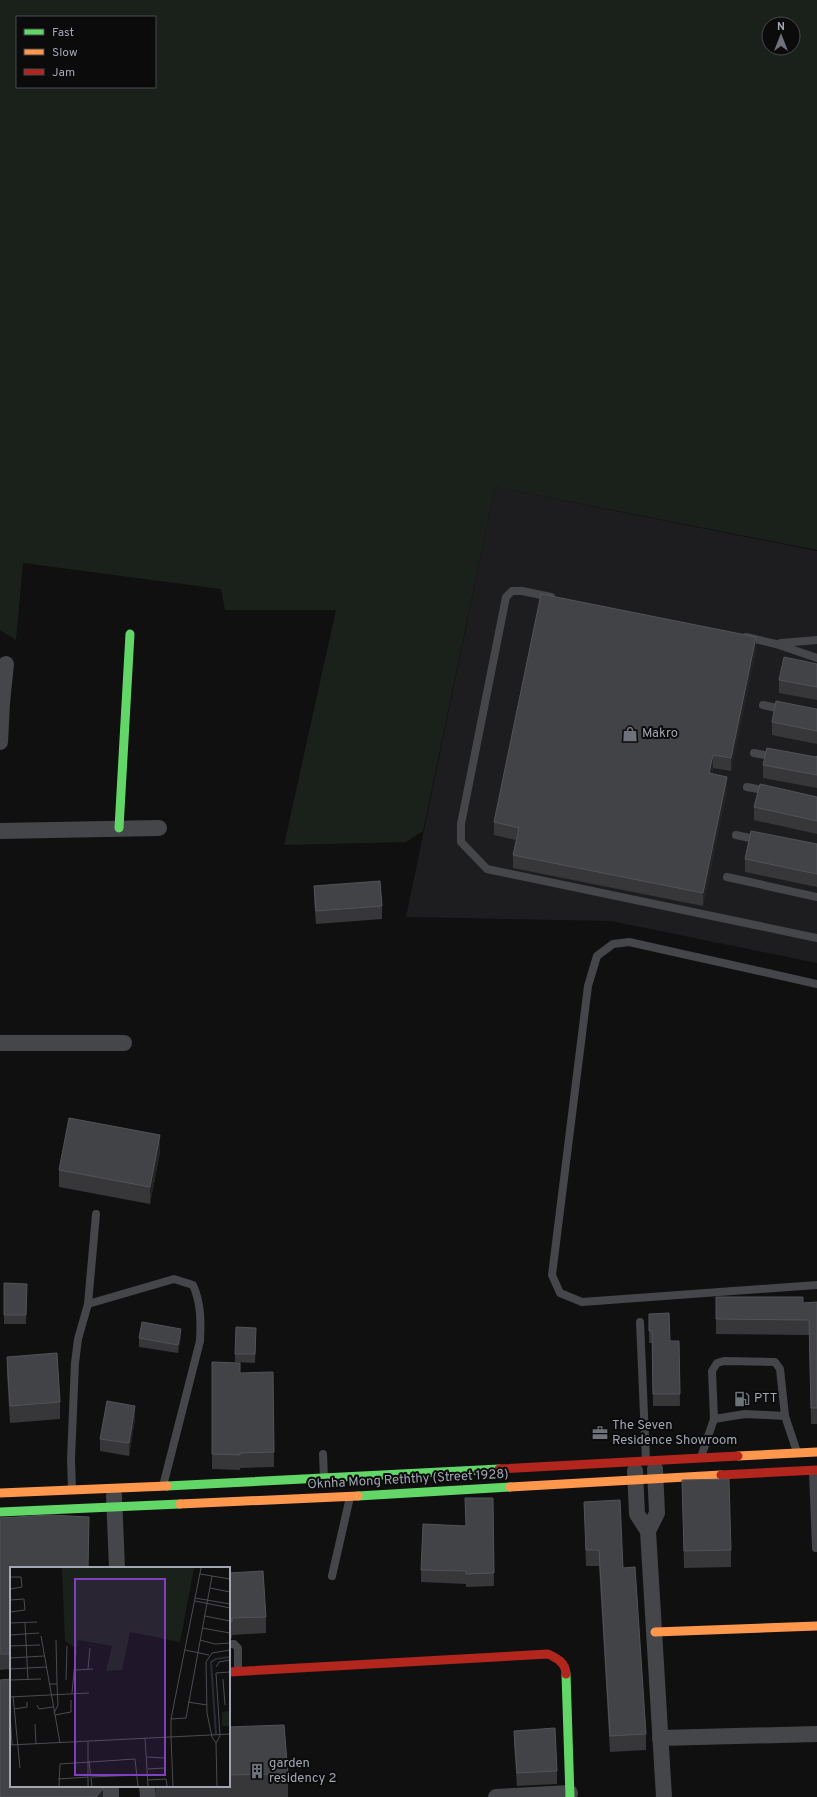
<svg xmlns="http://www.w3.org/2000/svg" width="817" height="1797" font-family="Overpass,sans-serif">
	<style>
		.built { fill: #1d1d1f }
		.green { fill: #1a211b; fill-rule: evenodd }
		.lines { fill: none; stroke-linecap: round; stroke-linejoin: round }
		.lane { stroke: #454649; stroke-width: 8 }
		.street { stroke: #454649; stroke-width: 16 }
		.fast { stroke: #63d668; stroke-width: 9 }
		.slow { stroke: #ff974d; stroke-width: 9 }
		.jam { stroke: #b3261e; stroke-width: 9 }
		.wall { fill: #37373a }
		.shaded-wall { fill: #232324 }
		.building { fill: #424347; stroke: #515358 }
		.labels { text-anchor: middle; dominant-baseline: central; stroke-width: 4; stroke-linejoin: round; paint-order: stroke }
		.poi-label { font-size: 13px; fill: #a1a6b2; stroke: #0b0b0c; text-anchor: start }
		.street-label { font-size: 13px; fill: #a1a6b2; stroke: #0b0b0c }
		.inset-river { fill: none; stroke: #272d33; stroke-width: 2 }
		.inset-road { fill: none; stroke: #4a4c51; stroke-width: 1 }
		.view { fill: #813ebd; fill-opacity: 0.15; stroke: #813ebd; stroke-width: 2 }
		.inset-edge { fill: none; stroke: #a1a6b2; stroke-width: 2 }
	</style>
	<rect width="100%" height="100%" fill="#101011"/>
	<!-- built -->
	<path class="built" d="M495 487 817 551V963L611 921 406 917Z"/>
	<!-- green -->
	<path class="green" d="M0 0H817V550L495 487 423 831 406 842 284 845 336 610H225L221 589 23 563 16 640 0 630ZM17 17H155V87H17ZM769 24H793V48H769Z"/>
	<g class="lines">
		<!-- lane -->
		<g class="lane">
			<path d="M551 597 522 591H512L506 597 461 824V842L487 869 817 938"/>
			<path d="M746 637 776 644 817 658"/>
			<path d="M781 643 817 640"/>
			<path d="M763 705 786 710"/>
			<path d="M754 753 775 757"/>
			<path d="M747 787 768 791"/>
			<path d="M736 835 759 840"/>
			<path d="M727 877 817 897"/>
			<path d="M817 984 629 942 613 944 597 956 588 986 552 1275 560 1293 582 1302 817 1285"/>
			<path d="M88 1304 174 1279 193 1285C201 1303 201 1321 200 1341L163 1486"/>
			<path d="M640 1322 646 1461"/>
			<path d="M714 1419 712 1371 717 1363 724 1361 775 1362 780 1369 785 1416"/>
			<path d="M323 1454 324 1478"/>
			<path d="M701 1457 714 1419 745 1414 785 1416 797 1452"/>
			<path d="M813 1471 816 1548"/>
			<path d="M72 1489 71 1459 75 1363 78 1339 88 1304 96 1214"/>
			<path d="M332 1576 350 1497"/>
			<path d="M229 1644H234L238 1648V1671"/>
		</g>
		<!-- street -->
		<g class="street">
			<path d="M0 742 2 703 6 664"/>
			<path d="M0 831 159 828"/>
			<path d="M0 1043H124"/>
			<path d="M635 1471 637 1514 648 1531 664 1797"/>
			<path d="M114 1496 117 1568"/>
			<path d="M648 1531 657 1513 655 1469"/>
			<path d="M660 1738 817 1734"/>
			<path d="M111 1786V1797"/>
			<path d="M147 1786 148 1797"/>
			<path d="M496 1797 570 1793"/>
		</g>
		<!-- fast -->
		<g class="fast">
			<path d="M119 828 130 634"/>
			<path d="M167 1486 499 1469"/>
			<path d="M358 1496 510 1487"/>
			<path d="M0 1512 180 1504"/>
			<path d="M566 1674 570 1797"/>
		</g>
		<!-- slow -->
		<g class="slow">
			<path d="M738 1456 817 1452"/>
			<path d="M510 1487 721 1475"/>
			<path d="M0 1493 167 1486"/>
			<path d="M180 1504 358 1496"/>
			<path d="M655 1632 817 1626"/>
		</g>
		<!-- jam -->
		<g class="jam">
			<path d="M499 1469 738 1456"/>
			<path d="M721 1475 817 1470"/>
			<path d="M229 1672 548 1654C557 1658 566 1663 566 1674"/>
		</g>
	</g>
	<!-- wall -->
	<g class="wall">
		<path d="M756 650 731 771 713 768 712 774 727 790 703 906 513 868V855L516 840 494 835V822Z"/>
		<path d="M817 664V700L779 693V680Z"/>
		<path d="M816 709H817V744L772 735V722Z"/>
		<path d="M817 756V788L763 778V765Z"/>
		<path d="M817 797V834L754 820V807Z"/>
		<path d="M817 844V887L745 872V859Z"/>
		<path d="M314 886 382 906V919L316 924 314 899Z"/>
		<path d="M160 1152 150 1204 59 1187V1170Z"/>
		<path d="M4 1283 27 1284 26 1324H4Z"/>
		<path d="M716 1297 803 1303 817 1302V1424H811L809 1335 716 1334Z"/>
		<path d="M649 1314 670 1341H679L680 1406H653L652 1343H649Z"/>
		<path d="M256 1336 255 1363 235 1362V1354Z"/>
		<path d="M181 1337 178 1353 139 1347V1338Z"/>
		<path d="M7 1357 60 1402V1419L10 1423 7 1374Z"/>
		<path d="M212 1362 240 1373 274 1452V1467L240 1468V1470L212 1469Z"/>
		<path d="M135 1419 129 1456 100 1451V1439Z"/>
		<path d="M682 1480 731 1550V1567L684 1568Z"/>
		<path d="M493 1498 494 1586 466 1587V1584L421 1582V1570Z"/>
		<path d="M584 1502 623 1568 646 1734V1750L610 1752 599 1566H586Z"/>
		<path d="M0 1518 89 1532 88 1568H11V1669L0 1670Z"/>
		<path d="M229 1573 266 1617V1633L232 1635V1638L229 1639Z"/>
		<path d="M229 1727 288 1774V1797H156V1786H229Z"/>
		<path d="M514 1731 557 1771V1784L517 1786 514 1744Z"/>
	</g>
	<!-- shaded-wall -->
	<g class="shaded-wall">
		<path d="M756 637V650L731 771V758Z"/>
		<path d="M713 755V768L709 786V773Z"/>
		<path d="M727 777V790L703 906V893Z"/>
		<path d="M160 1135V1152L150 1204V1187Z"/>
		<path d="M181 1329V1337L178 1353V1345Z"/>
		<path d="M135 1406V1419L129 1456V1443Z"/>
		<path d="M103 1789V1797H96Z"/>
	</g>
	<!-- building -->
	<g class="building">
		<path d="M541 594 756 637 731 758 713 755 709 773 727 777 703 893 513 855 519 828 494 822Z"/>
		<path d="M784 657 817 664V687L779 680Z"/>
		<path d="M776 701 816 709H817V731L772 722Z"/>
		<path d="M767 748 816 757 817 756V775L763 765Z"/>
		<path d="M760 784 817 797V821L754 807Z"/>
		<path d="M751 831 817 844V874L745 859Z"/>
		<path d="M380 881 382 906 316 911 314 886Z"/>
		<path d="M69 1118 160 1135 150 1187 59 1170Z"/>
		<path d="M4 1283 27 1284 26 1315H4Z"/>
		<path d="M716 1297H803V1303L817 1302V1408H811L809 1320 716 1319Z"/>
		<path d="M669 1313 670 1341H679L680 1394H653L652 1331H649V1314Z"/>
		<path d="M142 1322 181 1329 178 1345 139 1338Z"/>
		<path d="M236 1327 256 1328 255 1354H235Z"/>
		<path d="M57 1353 60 1402 10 1406 7 1357Z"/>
		<path d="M212 1362 240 1363V1373L273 1372 274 1452 240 1453V1455L212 1454Z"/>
		<path d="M107 1401 135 1406 129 1443 100 1439Z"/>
		<path d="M729 1479 731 1550 684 1551 682 1480Z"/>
		<path d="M465 1498H493L494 1573 466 1574V1571L421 1570 423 1524 466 1526Z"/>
		<path d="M620 1500 623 1568 635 1567 646 1734 610 1736 599 1550H586L584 1502Z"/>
		<path d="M49 1515 89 1517 88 1568H11V1654H0V1518Z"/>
		<path d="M263 1571 266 1617 232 1618V1622H229V1573Z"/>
		<path d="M11 1679V1786H102L103 1789 96 1797H0V1680Z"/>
		<path d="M284 1725 288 1774 229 1775V1727Z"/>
		<path d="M555 1728 557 1771 517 1773 514 1731Z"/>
	</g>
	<!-- icons -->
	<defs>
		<symbol id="shop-bare" viewBox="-9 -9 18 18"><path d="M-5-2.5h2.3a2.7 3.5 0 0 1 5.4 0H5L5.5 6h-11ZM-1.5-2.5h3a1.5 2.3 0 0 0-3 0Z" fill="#6e727a" stroke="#0b0b0c" stroke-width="2.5" paint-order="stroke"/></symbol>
		<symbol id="fuel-bare" viewBox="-9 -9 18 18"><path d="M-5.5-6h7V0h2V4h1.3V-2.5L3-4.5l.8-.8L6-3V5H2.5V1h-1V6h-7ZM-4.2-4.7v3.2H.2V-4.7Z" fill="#6e727a" stroke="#0b0b0c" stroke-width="2.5" paint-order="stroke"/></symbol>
		<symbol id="office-bare" viewBox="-9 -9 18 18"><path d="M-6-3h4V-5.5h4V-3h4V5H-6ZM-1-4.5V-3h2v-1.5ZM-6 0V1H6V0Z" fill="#6e727a" stroke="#0b0b0c" stroke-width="2.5" paint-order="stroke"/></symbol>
		<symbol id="building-bare" viewBox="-9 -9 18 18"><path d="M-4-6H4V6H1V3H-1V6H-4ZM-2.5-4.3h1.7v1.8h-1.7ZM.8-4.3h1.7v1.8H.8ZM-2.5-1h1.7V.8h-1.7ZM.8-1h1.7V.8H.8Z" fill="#6e727a" stroke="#0b0b0c" stroke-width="2.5" paint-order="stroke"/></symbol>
	</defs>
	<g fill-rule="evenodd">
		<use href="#shop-bare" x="619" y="723" width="22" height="22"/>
		<use href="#fuel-bare" x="731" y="1388" width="22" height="22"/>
		<use href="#office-bare" x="589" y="1422" width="22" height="22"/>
		<use href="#building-bare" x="246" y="1760" width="22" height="22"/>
	</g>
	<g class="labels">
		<!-- poi labels -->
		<g class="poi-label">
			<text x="642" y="734">Makro</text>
			<text x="754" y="1399">PTT</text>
			<text x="612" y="1426">The Seven<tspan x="612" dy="15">Residence Showroom</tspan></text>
			<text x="269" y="1764">garden<tspan x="269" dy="15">residency 2</tspan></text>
		</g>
		<!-- street labels -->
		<g class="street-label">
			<text transform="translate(408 1480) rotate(-3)">Oknha Mong Reththy (Street 1928)</text>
		</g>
	</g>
	<!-- overview -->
	<g transform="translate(10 1567)">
		<rect width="220" height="220" fill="#101011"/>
		<path d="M52 1H184L170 75 120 65 112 103 96 104 102 79 68 73 67 82 55 74ZM220 144V159H212V145Z" fill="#1a211b"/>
		<path class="inset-river" d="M206 167 201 95 206 92 220 90"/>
		<path class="inset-road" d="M190 7 220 12M0 10H11L12 20 0 22M200 21 220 25M185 31 220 37M0 33 14 32 15 43 0 45M185 34 220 41M195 49 220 54M0 56 27 55M15 56 18 113M192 61 220 66M0 68 29 66M31 69 50 176M190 73 205 77 220 76M0 79 30 78M175 83 199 88M0 91 34 89M206 100 209 95 220 93M0 102 36 100M78 102 80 81M65 103 83 102M213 112 215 138M0 113 31 112M56 113 57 79M40 117H47L46 73M62 126 66 84M3 129 10 201M0 130 79 126M178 135 197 138M27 138 29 142 43 140M4 142 17 140V135M0 145 2 178M44 146 48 138 47 117M45 148 61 145V133M161 152 176 151 202 9M25 157 26 177M161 170 163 219M161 170V152L191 1M135 171 138 219M78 174V219M65 175V152M206 176 202 170 197 146 196 95 202 86 220 83M0 178 220 167M137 190 155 191V201L138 202M79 194 82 219M82 210 128 208M48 212 78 210M138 213 156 212 157 219M49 219 50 197 125 192 128 219M207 219 206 176 210 169 206 106 220 105"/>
		<path class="view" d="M65 12H155V208H65Z"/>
		<rect width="220" height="220" class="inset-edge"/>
	</g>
	<!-- legend -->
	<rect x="16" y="16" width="140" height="72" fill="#0b0b0c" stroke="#47494e"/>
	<rect x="24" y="29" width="20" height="6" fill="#63d668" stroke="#47494e"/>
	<text x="52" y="36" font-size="12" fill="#a1a6b2">Fast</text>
	<rect x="24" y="49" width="20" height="6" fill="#ff974d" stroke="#47494e"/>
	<text x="52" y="56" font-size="12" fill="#a1a6b2">Slow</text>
	<rect x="24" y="69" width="20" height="6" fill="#b3261e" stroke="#47494e"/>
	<text x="52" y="76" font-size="12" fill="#a1a6b2">Jam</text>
	<!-- north arrow -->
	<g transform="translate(781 36)"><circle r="19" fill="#0b0b0c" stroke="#47494e"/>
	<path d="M0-3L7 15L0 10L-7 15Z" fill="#6e727a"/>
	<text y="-6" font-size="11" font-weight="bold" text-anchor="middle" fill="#a1a6b2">N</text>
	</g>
</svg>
